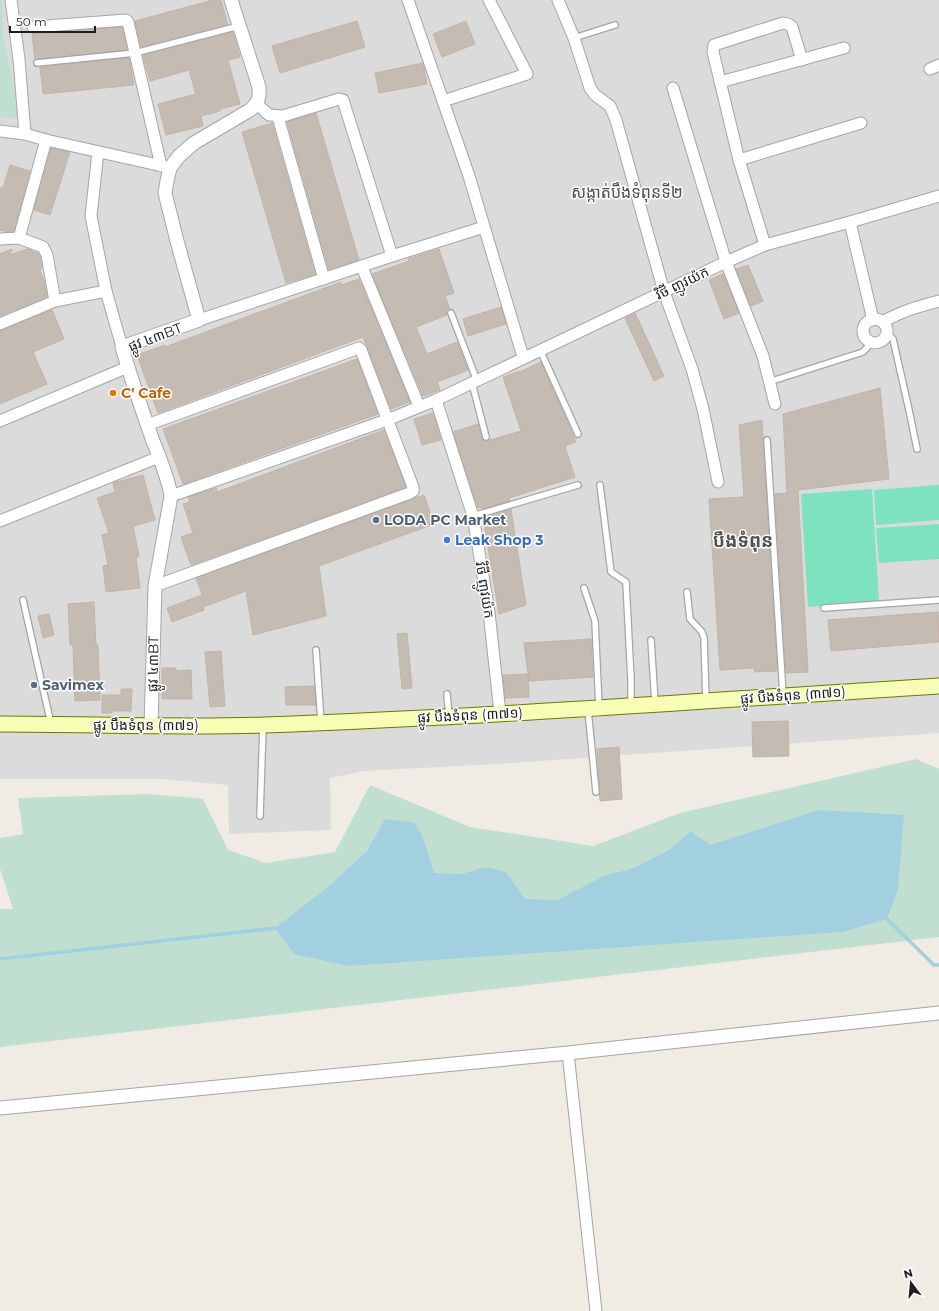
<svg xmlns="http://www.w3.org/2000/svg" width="939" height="1311" font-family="Montserrat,'Noto Sans Khmer',sans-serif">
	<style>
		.residential { fill: #dcdbdb }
		.wetland { fill: #c0dfd1 }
		.pitch { fill: #7de3bf }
		.water { fill: #a2d0e0 }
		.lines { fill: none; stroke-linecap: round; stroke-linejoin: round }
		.stream { stroke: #a2d0e0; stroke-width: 3.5 }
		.building { fill: #c4bcb3; stroke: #c2b3a5 }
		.service-casing { stroke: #a5a5a5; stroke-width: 8 }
		.minor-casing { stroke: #a5a5a5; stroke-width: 13 }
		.tertiary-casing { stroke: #a5a5a5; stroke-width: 15 }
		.secondary-casing { stroke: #697a00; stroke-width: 17 }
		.service { stroke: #fff; stroke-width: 5.5 }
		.minor { stroke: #fff; stroke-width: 11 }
		.tertiary { stroke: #fff; stroke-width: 13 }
		.secondary { stroke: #f7fdb5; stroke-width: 15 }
		.food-dot { fill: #e8710a; stroke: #fff; stroke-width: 1.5 }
		.service-dot { fill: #5c6f8a; stroke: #fff; stroke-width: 1.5 }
		.shop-dot { fill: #3f7fe0; stroke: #fff; stroke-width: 1.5 }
		.labels { text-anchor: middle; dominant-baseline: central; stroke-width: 3; stroke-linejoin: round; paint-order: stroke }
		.street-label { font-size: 14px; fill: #1e1e1e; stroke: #fff }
		.food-label { font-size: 14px; font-weight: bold; fill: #c56008; stroke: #fff; text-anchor: start }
		.service-label { font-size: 14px; font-weight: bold; fill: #4e5e75; stroke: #fff; text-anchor: start }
		.shop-label { font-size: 14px; font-weight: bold; fill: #366cbe; stroke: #fff; text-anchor: start }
		.quarter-label { font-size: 16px; fill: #515151; stroke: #fff }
		.district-label { font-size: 18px; font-weight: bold; fill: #515151; stroke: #fff }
	</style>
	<rect width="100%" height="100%" fill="#f0ece4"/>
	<!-- residential -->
	<path class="residential" d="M0 0H939V733L496 764 364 771 330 778 331 830 229 834 228 785 160 779H0Z"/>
	<!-- wetland -->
	<g class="wetland">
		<path d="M0 0H2L3 35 20 120 0 117Z"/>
		<path d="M916 759 939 769V937L0 1047V909H13L0 869V838L23 834 18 798 150 794 203 799 228 850 266 863 335 852 370 785 470 827 593 846 680 813Z"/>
	</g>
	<!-- pitch -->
	<g class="pitch">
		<path d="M939 485V520L876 525 874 490Z"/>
		<path d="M872 489 879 602 808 607 801 494Z"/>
		<path d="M939 524V559L879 563 876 528Z"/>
	</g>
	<!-- water -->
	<path class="water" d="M819 810 904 815 898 889 887 919 842 932 348 966 294 954 275 928 327 888 367 851 385 819 415 823 423 838 434 873 462 874 485 867 506 872 525 899 558 900 604 876 634 868 669 850 691 831 710 845Z"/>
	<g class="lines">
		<!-- stream -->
		<g class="stream">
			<path d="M887 919 934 965H939"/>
			<path d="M0 959 275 928"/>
		</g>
	</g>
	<!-- building -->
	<g class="building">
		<path d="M213 0H221L228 25 141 47 135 21Z"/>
		<path d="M357 21 365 47 280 73 272 46Z"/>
		<path d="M466 21 475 44 442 57 433 34Z"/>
		<path d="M122 27 127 50 35 60 32 34Z"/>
		<path d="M233 32 240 57 228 60 240 104 220 109V111L201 116 203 126 166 135 158 104 196 94 189 70 150 81 143 55Z"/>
		<path d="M129 58 134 85 43 94 40 67Z"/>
		<path d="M423 63 427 84 379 93 375 73Z"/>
		<path d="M316 113 359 260 329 270 287 122Z"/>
		<path d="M272 123 315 274 286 283 242 132Z"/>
		<path d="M51 148 70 152 50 215 34 210Z"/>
		<path d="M10 165 30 171 14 231 8 232 0 230V188H3Z"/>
		<path d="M12 249 10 255 27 249 32 250 33 253 35 252 38 253 40 257 42 268 40 270 44 281 47 297 0 316V254Z"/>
		<path d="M439 249 454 293 445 296 450 309 447 312V315L416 327 427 354 457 342 468 370 437 382 440 390 423 396 372 274 409 261 408 259Z"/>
		<path d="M748 265 763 301 751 306 736 269Z"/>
		<path d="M723 274 739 313 724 319 709 280Z"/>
		<path d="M359 279 410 402 391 409 363 337 158 413 137 355 165 345V347L341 282 342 285Z"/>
		<path d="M501 307 506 324 468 336 463 319Z"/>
		<path d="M52 310 64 339 33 352 47 384 0 404V331Z"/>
		<path d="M635 313 664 376 654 381 625 318Z"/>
		<path d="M357 359 378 414 183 484 163 429Z"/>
		<path d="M541 362 568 423 576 442 565 446 575 477 509 498 510 501 482 509V507L478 508 453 432 478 424 483 442 521 431 503 377 524 370Z"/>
		<path d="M880 388 889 479 798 490 808 672 786 673 775 494 787 493 783 414Z"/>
		<path d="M433 413 441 440 422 445 414 419Z"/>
		<path d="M762 420 777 671 755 672 754 668 720 670 709 499 744 497 739 425Z"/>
		<path d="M384 430 406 487 191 565 181 537 193 533 183 504 190 502 188 497 216 488 217 492Z"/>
		<path d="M143 475 155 520 133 526 139 556 136 557 140 588 106 592 103 566 108 565 102 535 109 533 97 498 115 492 113 483Z"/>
		<path d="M424 495 434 524 319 566 326 616 253 635 246 591 203 607 204 610 172 622 167 608 202 595 196 578Z"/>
		<path d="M511 509 526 605 499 614 483 517Z"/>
		<path d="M94 602 96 645H98L100 700 75 701 73 645H70L68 604Z"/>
		<path d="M938 612 939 642 831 651 828 620Z"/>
		<path d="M49 614 54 635 43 638 38 616Z"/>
		<path d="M407 633 412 688 402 689 397 634Z"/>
		<path d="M591 639 593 677 529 681 524 643Z"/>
		<path d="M221 651 225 706 210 707 205 652Z"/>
		<path d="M162 668H176V671L191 670 192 699H162Z"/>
		<path d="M528 674 529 697 505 698 503 675Z"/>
		<path d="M314 686 316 705H286L285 687Z"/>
		<path d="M121 689H132L131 711H112V713H102V695H121Z"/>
		<path d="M788 721 789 756 753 757 752 722Z"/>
		<path d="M619 747 622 799 600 801 597 749Z"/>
	</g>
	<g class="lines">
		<defs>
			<g id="service">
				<path d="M574 38 615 25"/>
				<path d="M37 63 135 53 239 26"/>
				<path d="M451 313 477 381"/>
				<path d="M887 332 893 339 909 410 917 449"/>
				<path d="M540 350 578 434"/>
				<path d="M775 380 863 352 872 342"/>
				<path d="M472 383 486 437"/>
				<path d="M767 440 783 695"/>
				<path d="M600 485 611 572 626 582 631 680V704"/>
				<path d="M473 516 578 485"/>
				<path d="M584 588 595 621 599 707"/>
				<path d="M687 592 690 619 702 632 704 638 706 700"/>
				<path d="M23 600 51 724"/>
				<path d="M824 608 939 600"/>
				<path d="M651 640 655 703"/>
				<path d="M316 650 321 722"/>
				<path d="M447 694 449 716"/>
				<path d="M588 710 596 792"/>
				<path d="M260 816 263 725"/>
			</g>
			<g id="minor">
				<path d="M11 0 19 59 25 134"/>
				<path d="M408 0 469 176 523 357"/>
				<path d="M558 0 574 38 590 88 595 95 610 106 616 120 664 292 692 369 703 409 718 482"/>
				<path d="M33 27 126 20 128 22 161 166"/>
				<path d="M930 69 939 65"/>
				<path d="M720 82 844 48"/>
				<path d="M673 88 726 262 763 356 775 404"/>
				<path d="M443 101 527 74 489 0"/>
				<path d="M257 104 269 115 283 116 339 99 343 100 392 256"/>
				<path d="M278 117 324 279"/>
				<path d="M0 131 25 134 46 140 167 167"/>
				<path d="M98 152 91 216 106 291 122 347"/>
				<path d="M739 160 861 123"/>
				<path d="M850 222 873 320"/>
				<path d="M19 238 46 140"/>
				<path d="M0 239 19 238 43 247 47 255 55 301"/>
				<path d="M765 245 739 160 713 52 714 45 783 23 788 24 792 27 802 60"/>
				<path d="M362 267 419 406"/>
				<circle cx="875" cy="331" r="12"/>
				<path d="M199 320 392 256 484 227"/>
				<path d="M882 322C903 311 916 307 939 301"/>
				<path d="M0 324 55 301 106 291"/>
				<path d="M436 400 473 516 489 612 500 713"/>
				<path d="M0 421 128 367"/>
				<path d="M147 425 359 348 361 350 413 487V491L410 493 155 586"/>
				<path d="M171 496 387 420 436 400 726 262 765 245 850 222 939 196"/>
				<path d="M0 521 159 457"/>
				<path d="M568 1053 596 1311"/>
			</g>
			<g id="tertiary">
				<path d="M151 726 155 586 171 496C168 477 160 459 153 441 142 410 131 379 122 347L199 320 177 241 165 193 167 181 170 168 179 156 194 143 250 110C258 103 260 98 259 87L231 0"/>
				<path d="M0 1108 568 1053 939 1013"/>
			</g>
			<path id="secondary" d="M0 724C88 724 176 728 265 725 490 717 714 700 939 686"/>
		</defs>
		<!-- service casing -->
		<use href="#service" class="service-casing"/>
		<!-- minor casing -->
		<use href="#minor" class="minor-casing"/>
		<!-- tertiary casing -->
		<use href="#tertiary" class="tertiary-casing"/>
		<!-- secondary casing -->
		<use href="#secondary" class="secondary-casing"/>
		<!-- service -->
		<use href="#service" class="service"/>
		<!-- minor -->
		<use href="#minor" class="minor"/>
		<!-- tertiary -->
		<use href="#tertiary" class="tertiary"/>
		<!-- secondary -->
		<use href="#secondary" class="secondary"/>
	</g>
	<!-- markers -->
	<circle class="food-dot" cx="113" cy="393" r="4"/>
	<g class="service-dot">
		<circle cx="376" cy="520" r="4"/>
		<circle cx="34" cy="685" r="4"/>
	</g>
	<circle class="shop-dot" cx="447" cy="540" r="4"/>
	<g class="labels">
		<!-- street labels -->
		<g class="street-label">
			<text transform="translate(682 283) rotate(-26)">វិថី ញូវយ៉ក</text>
			<text transform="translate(155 337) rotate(-21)">ផ្លូវ ៤៣BT</text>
			<text transform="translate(485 590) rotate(81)">វិថី ញូវយ៉ក</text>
			<text transform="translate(153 664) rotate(-89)">ផ្លូវ ៤៣BT</text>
			<text transform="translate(793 695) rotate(-4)">ផ្លូវ បឹងទំពុន (៣៧១)</text>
			<text transform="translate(470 715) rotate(-3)">ផ្លូវ បឹងទំពុន (៣៧១)</text>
			<text x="146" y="725">ផ្លូវ បឹងទំពុន (៣៧១)</text>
		</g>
		<!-- food labels -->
		<g class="food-label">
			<text x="121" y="393">C' Cafe</text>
		</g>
		<!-- service labels -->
		<g class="service-label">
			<text x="384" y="520">LODA PC Market</text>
			<text x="42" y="685">Savimex</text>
		</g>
		<!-- shop labels -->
		<g class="shop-label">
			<text x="455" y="540">Leak Shop 3</text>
		</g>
		<!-- quarter labels -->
		<g class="quarter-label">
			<text x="627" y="192">សង្កាត់បឹងទំពុនទី២</text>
		</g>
		<!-- district labels -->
		<g class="district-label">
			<text x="743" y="541">បឹងទំពុន</text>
		</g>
	</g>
	<!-- north arrow -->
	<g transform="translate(911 1283) rotate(344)" stroke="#ffffff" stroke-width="3" paint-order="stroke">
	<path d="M0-3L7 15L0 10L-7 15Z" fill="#1e1e1e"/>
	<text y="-6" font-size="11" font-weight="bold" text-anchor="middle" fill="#1e1e1e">N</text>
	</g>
	<!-- scale -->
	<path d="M10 26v6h85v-6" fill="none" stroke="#1e1e1e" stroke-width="2"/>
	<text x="16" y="26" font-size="12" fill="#1e1e1e" stroke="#ffffff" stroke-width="3" paint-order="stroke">50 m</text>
</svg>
